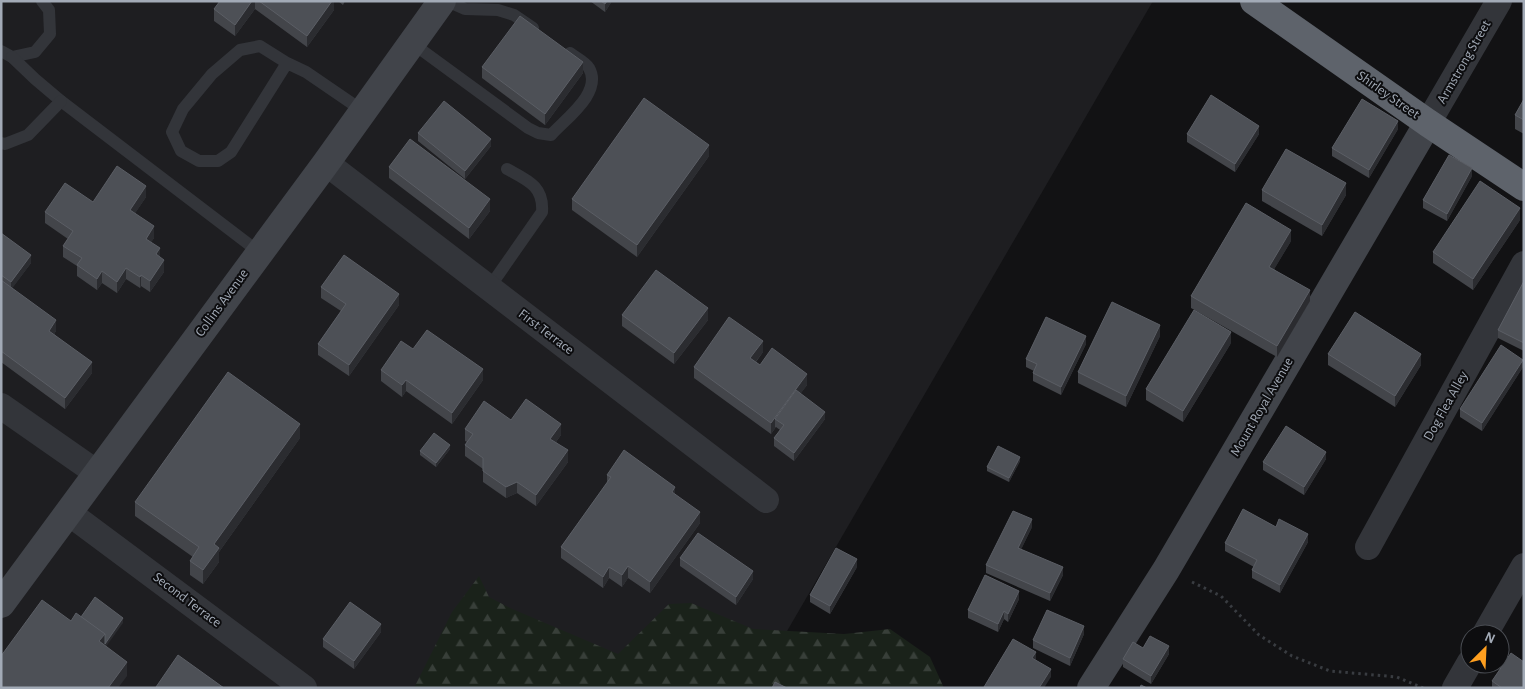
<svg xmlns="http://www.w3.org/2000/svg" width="1525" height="689" font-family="'Alegreya Sans',sans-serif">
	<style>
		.built { fill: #1e1e21 }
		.forest { fill: url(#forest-firs) }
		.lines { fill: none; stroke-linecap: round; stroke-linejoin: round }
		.path { stroke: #393c41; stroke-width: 3; stroke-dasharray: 2.5 4; stroke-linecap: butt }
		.lane { stroke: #33353a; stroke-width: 12 }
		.street { stroke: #33353a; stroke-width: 26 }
		.secondary { stroke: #41444a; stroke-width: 28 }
		.highway { stroke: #5e636b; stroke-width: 28 }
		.wall { fill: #43454a }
		.shaded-wall { fill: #2b2c30 }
		.building { fill: #4d5056; stroke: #5b5e65 }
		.labels { text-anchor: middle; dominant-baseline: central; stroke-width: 4; stroke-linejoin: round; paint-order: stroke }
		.street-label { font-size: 14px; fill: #a2aab6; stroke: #0d0d0f }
	</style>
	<defs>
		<pattern id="forest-firs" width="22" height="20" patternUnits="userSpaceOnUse" patternTransform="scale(1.25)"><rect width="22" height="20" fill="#1a221a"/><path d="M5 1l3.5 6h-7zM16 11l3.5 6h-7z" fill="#383f39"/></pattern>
	</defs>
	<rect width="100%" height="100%" fill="#121214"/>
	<!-- built -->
	<path class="built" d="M1 1H1153L754 688H1Z"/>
	<!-- forest -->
	<path class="forest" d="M479 576 489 597 510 608 618 654 669 604 691 603 753 629 844 634 890 629 930 657 944 688H414L452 612Z"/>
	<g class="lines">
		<!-- path -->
		<path class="path" d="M1192 582 1221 596 1259 635 1292 656 1330 671 1397 677 1423 688"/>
		<!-- lane -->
		<g class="lane">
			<path d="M447 1 465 9 498 10 514 15 533 28"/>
			<path d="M412 43 528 128 538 133 551 135C565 119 603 93 589 68 585 62 575 57 570 53"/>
			<path d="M1 51 12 57 35 52 50 34 49 10 42 1"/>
			<path d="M12 57 35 79 61 101 259 252"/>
			<path d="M287 63 231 152 218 161H199L181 151 172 132 183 109 212 74 240 50 260 46 287 63 306 72 363 111"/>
			<path d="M1 143 5 144 28 135 61 101"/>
			<path d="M489 288 542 212C544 186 527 180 507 169"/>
		</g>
		<!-- street -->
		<g class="street">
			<path d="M1428 123 1499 1"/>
			<path d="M326 163 766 500"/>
			<path d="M1 406 97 473"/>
			<path d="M69 513 304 688"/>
			<path d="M1368 547 1524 264"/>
			<path d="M1485 634 1524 566"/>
			<path d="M1455 688 1470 662"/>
		</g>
		<!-- secondary -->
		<g class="secondary">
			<path d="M1 604 326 163 442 1"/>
			<path d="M1091 688 1166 570 1428 123"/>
		</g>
		<!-- highway -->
		<path class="highway" d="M1254 1 1428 123 1524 187"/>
	</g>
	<!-- wall -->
	<g class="wall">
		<path d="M220 1H334V10L307 47 255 9 235 36 214 21V9Z"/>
		<path d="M338 1H345L343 5Z"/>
		<path d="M590 1H612L605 12Z"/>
		<path d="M482 67 583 73 545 125 482 78Z"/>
		<path d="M1524 99V134L1515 129V115Z"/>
		<path d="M1398 129 1369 178 1332 156V148Z"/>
		<path d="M418 133 491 146 465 179 418 141Z"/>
		<path d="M1187 134H1259L1235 172 1187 142Z"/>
		<path d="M709 156 637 257 572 210V199Z"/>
		<path d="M389 167 490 211 469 239 389 178Z"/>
		<path d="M1472 176 1447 221 1423 208V200Z"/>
		<path d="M1262 190 1346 195 1322 236 1262 201Z"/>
		<path d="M146 197 135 213 154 238 151 242 160 257 164 272 150 292 141 286 140 288 126 279 117 293 102 283 97 290 77 276V266L63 257V246L68 239 45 223V212L93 202Z"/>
		<path d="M1520 220 1473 290 1433 263V252Z"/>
		<path d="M1 233 31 263 12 288 56 331 54 334 92 373 65 409 1 362Z"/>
		<path d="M1291 241 1274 269 1310 301 1277 357 1191 308V296Z"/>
		<path d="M1524 281V351L1498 338V330Z"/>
		<path d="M321 287 399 305 349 376 318 355V344L341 311 321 298Z"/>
		<path d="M622 315 708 320 674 364 622 326Z"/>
		<path d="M1160 336 1126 407 1078 383V372Z"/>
		<path d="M1231 343 1183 422 1146 400V389Z"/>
		<path d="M1086 344 1061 395 1033 381V373L1034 371 1026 367V359Z"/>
		<path d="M413 349 483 380 452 424 406 391 402 397 381 381V370Z"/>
		<path d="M763 352 756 362 760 365 807 385 800 394 825 419 794 461 774 446V438L780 430 776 427 771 434 694 378V367Z"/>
		<path d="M1328 354 1421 365 1395 407 1328 365Z"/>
		<path d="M1523 367 1482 431 1460 417V409Z"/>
		<path d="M511 420 561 435 556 442 568 462 536 506 517 493 506 498 483 482V469L465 456V445L467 442 465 441V429Z"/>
		<path d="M300 438 219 552V562L203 584 190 575V561L193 557 135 516V502Z"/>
		<path d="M450 449 436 467 420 455V451Z"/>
		<path d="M1326 459 1304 495 1263 470V462Z"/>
		<path d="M1020 461 1009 482 987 471V467Z"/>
		<path d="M607 475 675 494 700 523 650 593 628 578 622 587 609 578 603 588 561 558V547L607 483Z"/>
		<path d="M1032 527 1021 549 1063 575 1050 601 986 573V565Z"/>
		<path d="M1276 527 1308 542 1280 593 1252 578V570L1254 567 1225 551V543Z"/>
		<path d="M680 558 753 579 736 605 680 566Z"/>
		<path d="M857 567 830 614 810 602V595Z"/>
		<path d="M1019 599 1008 622 1004 619 998 632 968 618V610Z"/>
		<path d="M381 632 354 669 323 647V639Z"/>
		<path d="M1084 634 1070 666 1033 648V640Z"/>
		<path d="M1143 648 1169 654 1151 684 1123 667V659Z"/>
		<path d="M1492 681 1524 688H1492Z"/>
	</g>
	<!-- shaded-wall -->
	<g class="shaded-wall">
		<path d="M252 1H255V9L235 36V25Z"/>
		<path d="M332 1H334V10L307 47V36Z"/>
		<path d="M607 1H612L605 12V4Z"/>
		<path d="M583 62V73L545 125V114Z"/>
		<path d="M1398 121V129L1369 178V170Z"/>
		<path d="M1259 126V134L1235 172V164Z"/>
		<path d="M491 139V146L465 179V171Z"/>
		<path d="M709 145V156L637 257V245Z"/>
		<path d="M1472 168V176L1447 221V214Z"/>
		<path d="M1346 183V195L1322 236V225Z"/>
		<path d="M146 186V197L130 221V210Z"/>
		<path d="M490 199V211L469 239V228Z"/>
		<path d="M1520 208V220L1473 290V279Z"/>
		<path d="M154 226V238L146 250V239Z"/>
		<path d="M1291 230V241L1269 278V267Z"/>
		<path d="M160 248V259L156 254Z"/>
		<path d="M31 255V263L11 290V282Z"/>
		<path d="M164 260V272L150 292V281Z"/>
		<path d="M126 268V279L117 293V282Z"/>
		<path d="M102 271V283L97 290V279Z"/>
		<path d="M141 275V286L140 288V277Z"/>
		<path d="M1310 290V301L1277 357V346Z"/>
		<path d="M399 294V305L349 376V365Z"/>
		<path d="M708 308V320L674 364V353Z"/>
		<path d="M56 320V331L49 342V331Z"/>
		<path d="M1160 325V336L1126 407V396Z"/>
		<path d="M1231 332V343L1183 422V411Z"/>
		<path d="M1086 336V344L1061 395V387Z"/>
		<path d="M763 341V352L750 369V358Z"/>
		<path d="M1421 354V365L1395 407V396Z"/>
		<path d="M1523 360V367L1482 431V423Z"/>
		<path d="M92 362V373L65 409V398Z"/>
		<path d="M483 369V380L452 424V413Z"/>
		<path d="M807 374V385L780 422 775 419V427H776L771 434V423Z"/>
		<path d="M406 380V391L402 397V385Z"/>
		<path d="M825 412V419L794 461V453Z"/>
		<path d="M300 424V438L219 552V562L203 584V570L214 544Z"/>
		<path d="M561 424V435L550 450V439Z"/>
		<path d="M450 445V449L436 467V463Z"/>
		<path d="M568 450V462L536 506V495Z"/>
		<path d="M1326 452V459L1304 495V487Z"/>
		<path d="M1020 457V461L1009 482V478Z"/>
		<path d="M517 482V493L506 498V487Z"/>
		<path d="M675 487V498L672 492Z"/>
		<path d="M700 512V523L650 593V582Z"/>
		<path d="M1032 519V527L1018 556V548Z"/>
		<path d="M1308 534V542L1280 593V585Z"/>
		<path d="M857 559V567L830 614V606Z"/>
		<path d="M628 566V578L622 587V575Z"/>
		<path d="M609 567V578L603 588V577Z"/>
		<path d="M1063 567V575L1050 601V593Z"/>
		<path d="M753 571V579L736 605V597Z"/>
		<path d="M1019 591V599L1008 622V614Z"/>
		<path d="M1004 611V619L998 632V624Z"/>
		<path d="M123 618V623L105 648 99 641 105 634Z"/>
		<path d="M381 624V632L354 669V661Z"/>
		<path d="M1084 626V634L1070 666V658Z"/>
		<path d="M1169 646V654L1151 684V676Z"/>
		<path d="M1036 652V660L1032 658Z"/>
		<path d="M127 662V676L118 688H108Z"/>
		<path d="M1051 669V677L1044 688H1039Z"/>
	</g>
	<!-- building -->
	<g class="building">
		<path d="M220 1H252L235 25 214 9Z"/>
		<path d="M259 1H332L307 36Z"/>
		<path d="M601 1H607L605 4Z"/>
		<path d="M520 16 583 62 545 114 482 67Z"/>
		<path d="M1211 95 1259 126 1235 164 1187 134Z"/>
		<path d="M644 98 709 145 637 245 572 199Z"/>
		<path d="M1362 99 1398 121 1369 170 1332 148Z"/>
		<path d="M1524 99V120L1515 115Z"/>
		<path d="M444 101 491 139 465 171 418 133Z"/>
		<path d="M410 139 490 199 469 228 389 167Z"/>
		<path d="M1286 149 1346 183 1322 225 1262 190Z"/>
		<path d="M1449 155 1472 168 1447 214 1423 200Z"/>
		<path d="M117 166 146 186 130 210 154 226 146 239 160 248 156 254 164 260 150 281 141 275 140 277 126 268 117 282 102 271 97 279 77 265 82 258 63 246 73 231 45 212 65 183 93 202Z"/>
		<path d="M1480 181 1520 208 1473 279 1433 252Z"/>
		<path d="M1246 203 1291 230 1269 267 1310 290 1277 346 1191 296Z"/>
		<path d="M1 233 31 255 11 282 1 275Z"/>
		<path d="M344 255 399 294 349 365 318 344 346 304 321 287Z"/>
		<path d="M656 270 708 308 674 353 622 315Z"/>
		<path d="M1 280 56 320 49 331 92 362 65 398 1 351Z"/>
		<path d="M1524 281V343L1498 330Z"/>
		<path d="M1112 302 1160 325 1126 396 1078 372Z"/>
		<path d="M1194 310 1231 332 1183 411 1146 389Z"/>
		<path d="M1355 312 1421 354 1395 396 1328 354Z"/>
		<path d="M729 317 763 341 750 358 760 365 772 348 807 374 771 423 694 367Z"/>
		<path d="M1046 317 1086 336 1061 387 1033 373 1037 364 1026 359Z"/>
		<path d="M427 330 483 369 452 413 406 380 402 385 381 370 401 341 413 349Z"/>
		<path d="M1501 345 1523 360 1482 423 1460 409Z"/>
		<path d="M228 372 300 424 214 544 219 548 203 570 190 561 199 547 135 502Z"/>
		<path d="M796 390 825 412 794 453 774 438 784 425 775 419Z"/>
		<path d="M526 399 561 424 550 439 568 450 536 495 517 482 506 487 483 471V458L465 445 473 434 465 429 484 401 511 420Z"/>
		<path d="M1286 426 1326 452 1304 487 1263 462Z"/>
		<path d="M434 433 450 445 436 463 420 451Z"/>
		<path d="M998 446 1020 457 1009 478 987 467Z"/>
		<path d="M624 450 675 487 672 492 700 512 650 582 628 566 622 575 609 567 603 577 561 547 611 477 607 475Z"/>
		<path d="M1243 509 1276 527 1279 519 1308 534 1280 585 1252 570 1257 560 1225 543Z"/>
		<path d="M1013 511 1032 519 1018 548 1063 567 1050 593 986 565Z"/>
		<path d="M698 533 753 571 736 597 680 558Z"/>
		<path d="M836 548 857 559 830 606 810 595Z"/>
		<path d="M985 575 1019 591 1008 614 1004 611 998 624 968 610Z"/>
		<path d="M95 597 123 618 105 644V634L81 617Z"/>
		<path d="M42 600 71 621 76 613 105 634 99 641 127 662 108 688H1V656Z"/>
		<path d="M350 602 381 624 354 661 323 639Z"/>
		<path d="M1047 610 1084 626 1070 658 1033 640Z"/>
		<path d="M1150 636 1169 646 1151 676 1123 659 1133 642 1143 648Z"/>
		<path d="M1013 639 1036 652 1032 658 1051 669 1039 688H986L984 687Z"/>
		<path d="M1511 653 1524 662V688H1502L1492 681Z"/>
		<path d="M178 655 224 688H158L156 687Z"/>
		<path d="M775 682 787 688H772Z"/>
		<path d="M1141 685 1147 688H1140Z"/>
	</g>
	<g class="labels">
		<!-- street labels -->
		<g class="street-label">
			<text transform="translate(1464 62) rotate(-60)">Armstrong Street</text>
			<text transform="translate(1388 95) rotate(35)">Shirley Street</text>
			<text transform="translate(222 303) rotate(-54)">Collins Avenue</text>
			<text transform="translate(546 332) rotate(37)">First Terrace</text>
			<text transform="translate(1446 406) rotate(-61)">Dog Flea Alley</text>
			<text transform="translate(1262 407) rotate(-60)">Mount Royal Avenue</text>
			<text transform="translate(187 600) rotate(37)">Second Terrace</text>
		</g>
	</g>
	<!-- border -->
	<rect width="1525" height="689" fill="none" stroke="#a2aab6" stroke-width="5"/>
	<!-- north arrow -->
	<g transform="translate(1485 649) rotate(24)"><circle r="24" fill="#0d0d0f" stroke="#494c52"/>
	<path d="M0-4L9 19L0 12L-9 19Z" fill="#ff9f1f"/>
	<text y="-8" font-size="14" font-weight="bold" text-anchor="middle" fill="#a2aab6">N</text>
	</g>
</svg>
